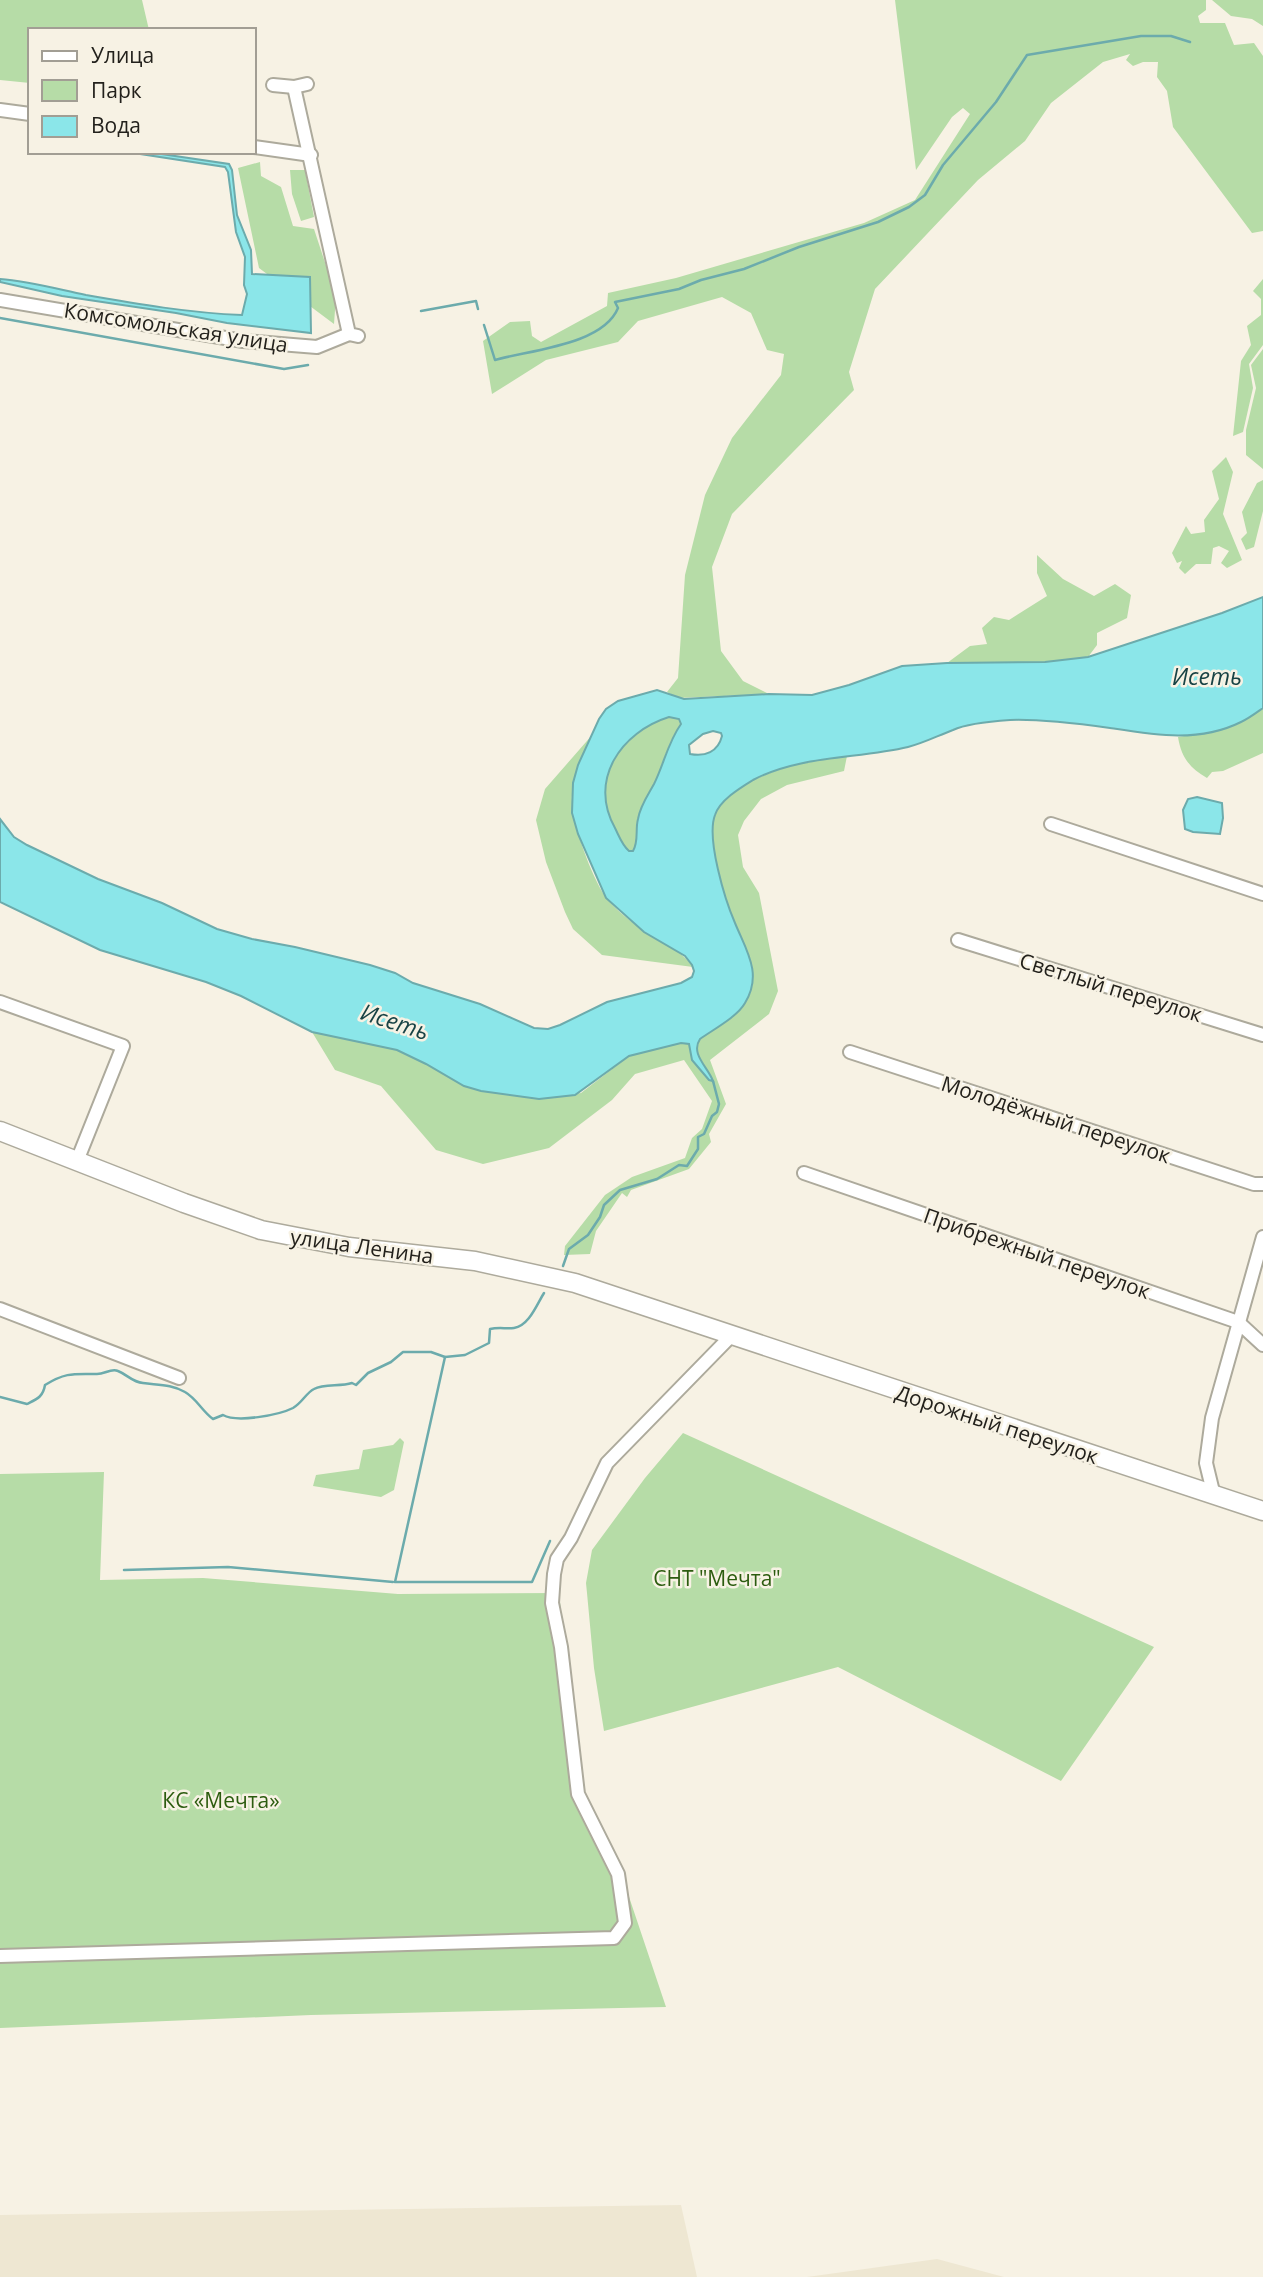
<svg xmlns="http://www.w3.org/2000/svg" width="1263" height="2277" font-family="'Open Sans',sans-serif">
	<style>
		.built { fill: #eee7d2 }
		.green { fill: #b6dca7 }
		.water { fill: #8be6e9; stroke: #6cabac; stroke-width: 2; fill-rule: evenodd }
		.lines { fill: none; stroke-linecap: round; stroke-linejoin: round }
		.stream { stroke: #6cabac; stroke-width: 2.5 }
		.street-casing { stroke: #adaa9c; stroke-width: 16 }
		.secondary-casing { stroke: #adaa9c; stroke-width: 21 }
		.street { stroke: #fff; stroke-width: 12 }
		.secondary { stroke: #fff; stroke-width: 18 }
		.labels { text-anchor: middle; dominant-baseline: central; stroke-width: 5; stroke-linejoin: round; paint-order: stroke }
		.street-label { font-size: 21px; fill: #23211c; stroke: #f7f2e4 }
		.park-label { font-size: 21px; fill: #2c5c0f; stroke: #f7f2e4 }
		.water-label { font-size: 23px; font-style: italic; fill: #184345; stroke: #f7f2e4 }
	</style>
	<rect width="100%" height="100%" fill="#f7f2e4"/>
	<!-- built -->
	<g class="built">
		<path d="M681 2205 697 2277H0V2215Z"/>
		<path d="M937 2259 1004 2277H807Z"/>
	</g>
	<!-- green -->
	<g class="green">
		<path d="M0 0H142L149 30H30V83L0 80Z"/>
		<path d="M895 0H1206V10L1198 16 1200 23H1225L1234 45 1254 43 1263 56V231L1252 233 1173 127 1167 91 1157 77 1158 62H1143L1133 66 1126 60 1130 54 1103 62 1051 103 1025 141 978 180 875 289 849 372 854 390 732 514 712 567 721 651 743 681 769 694 678 698 667 692 678 678 685 575 705 495 732 438 781 375 784 354 767 350 751 313 722 297 638 321 618 342 546 360 492 394 483 341 510 322 530 321 532 336 541 342 607 306 608 293 676 278 864 223 915 200 970 114 963 108 952 117 916 170Z"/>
		<path d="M1212 0H1263V26L1252 19 1231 16Z"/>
		<path d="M260 162 261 176 281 187 293 226 314 229 336 296 334 324 259 268 238 168Z"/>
		<path d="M290 170H305L314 217 301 221 292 194Z"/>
		<path d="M1263 279V345L1249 364 1253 388 1243 432 1233 436 1241 361 1251 345 1247 326 1261 315V299L1253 291Z"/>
		<path d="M1263 349V469L1246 455V430L1256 388 1251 365Z"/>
		<path d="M1226 457 1233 472 1223 514 1242 560 1227 568 1221 563 1229 551 1219 546 1213 548 1211 564H1196L1185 574 1179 568 1182 561 1177 563 1172 553 1186 526 1191 534 1205 532 1204 520 1219 499 1212 471Z"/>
		<path d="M1263 480V511L1254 547 1246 550 1241 539 1247 533 1242 512 1257 483Z"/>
		<path d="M1037 555 1063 579 1094 596 1115 584 1131 595 1127 618 1097 633V645L1088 657 1045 662 947 663 970 646 987 644 982 628 994 617 1009 620 1047 596 1037 573Z"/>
		<path d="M1263 708V753L1223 771 1212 772 1207 778C1189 768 1181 756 1178 737 1213 732 1233 727 1263 708Z"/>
		<path d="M669 717 680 719 681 724C668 742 663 764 654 784 648 795 640 806 638 819 635 830 639 841 633 851H629C622 845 619 836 615 828 588 780 621 732 669 717Z"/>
		<path d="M593 734C584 754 574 772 572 795 570 819 591 875 605 896 614 909 633 923 645 932 661 944 682 950 693 967L602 955 573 929 565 912 546 862 536 820 545 789Z"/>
		<path d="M847 756 844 771 787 785 761 799 744 821 738 835 743 867 759 893 778 991 769 1014 710 1060 726 1104 709 1134 711 1142 689 1169 631 1190 627 1197 622 1193 596 1231 590 1254 564 1255 565 1246 605 1195 632 1177 685 1158 692 1138 702 1129 712 1101 684 1060 635 1074 612 1100 549 1148 483 1164 436 1150 381 1086 335 1070 312 1032 397 1050 426 1064 464 1086 481 1091 539 1099 581 1093 629 1056 681 1043H689L692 1060 711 1081C710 1066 690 1055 700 1039 714 1029 737 1018 746 1002 761 976 749 957 739 932 728 907 704 840 715 814 726 788 765 774 790 766 808 761 829 759 847 756Z"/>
		<path d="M683 1433 1154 1647 1061 1781 838 1667 604 1731 594 1668 587 1593 586 1583 592 1550 645 1478Z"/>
		<path d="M400 1438 404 1442 394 1490 381 1497 313 1486 316 1475 359 1469 363 1450 393 1445Z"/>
		<path d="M104 1472 100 1580 203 1578 398 1594 559 1593 580 1780 621 1873 666 2007 311 2015 0 2028V1474Z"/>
	</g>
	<!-- water -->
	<g class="water">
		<path d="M127 152H148L229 164 232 170 237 215 251 250 252 274 310 277 311 333 227 323 176 313 62 296 0 282V279C29 281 57 289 86 295 137 304 190 313 242 315L247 294 244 285 245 257 236 232 228 172 225 167Z"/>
		<path d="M1263 597V708C1256 713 1248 719 1241 722 1199 743 1154 735 1110 728 1081 724 1039 719 1010 720 995 721 966 724 953 730 937 736 924 743 908 747 858 759 800 755 753 780 740 788 720 800 715 815 706 838 725 900 735 923 746 950 763 974 745 1003 737 1017 714 1029 700 1039 690 1054 708 1067 713 1081L709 1080 692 1060 689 1044 681 1043 629 1056 575 1095 539 1099 481 1091 464 1086 426 1064 397 1050 312 1032 241 996 206 982 100 950 0 902V819L14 837 27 845 98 879 162 903 217 929 252 939 295 947 370 965 395 973 413 983 480 1004 534 1028 548 1029 560 1025 607 1002 681 983 692 977 694 971 692 965 685 956 644 932 606 898 578 834 572 813 573 783 578 765 599 719 606 709 618 701 657 690 684 699 769 694 812 695 849 685 902 666 947 663 1045 662 1088 657 1222 613ZM669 717 679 719 681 724C668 742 664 764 654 784 648 795 640 806 638 819 635 830 639 841 633 851H629C622 845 619 836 615 828 588 780 621 732 669 717ZM713 731 721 733 722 736C718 752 705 757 690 754L689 745 703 734Z"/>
		<path d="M1197 797 1222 803 1223 818 1220 834 1193 832 1185 829 1183 810 1188 799Z"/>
	</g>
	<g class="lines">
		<!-- stream -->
		<g class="stream">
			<path d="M421 311 476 301 478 309"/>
			<path d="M0 318 284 369 308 365"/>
			<path d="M484 325 495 360C530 350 603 345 618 308L615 302 679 289 701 280 744 269 799 247 878 222 909 207 925 195 943 165 996 102 1027 55 1141 36H1171L1190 42"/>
			<path d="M563 1266 569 1249 588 1235 600 1217 604 1205 620 1190 657 1179 679 1165 687 1166 698 1149V1137L704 1134 712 1116 717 1112 719 1104 713 1081"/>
			<path d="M445 1357 395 1582H532L550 1541"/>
			<path d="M0 1397 27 1404C37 1399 43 1397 45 1385 66 1372 74 1374 97 1374 105 1374 111 1368 118 1371 128 1375 132 1382 143 1383 157 1385 172 1384 185 1392 197 1399 202 1411 213 1419L223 1415C237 1423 279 1415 293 1408 302 1403 306 1393 314 1389 324 1383 340 1387 352 1383L356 1385 368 1373 391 1362 403 1352H431L445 1357 465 1355 489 1343 490 1329C499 1327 506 1329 514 1328 529 1326 537 1304 544 1293"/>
			<path d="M124 1570 228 1567 393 1582"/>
		</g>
		<defs>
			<g id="street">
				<path d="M307 84 294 87 349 334 358 336"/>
				<path d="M273 85 294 87"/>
				<path d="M0 110 30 114"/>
				<path d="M254 147 311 155"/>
				<path d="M0 300 243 341 317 347 349 334"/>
				<path d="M1051 824 1263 894"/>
				<path d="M958 940 1263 1035"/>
				<path d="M0 1002 123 1046 77 1161"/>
				<path d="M850 1052 1254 1184H1263"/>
				<path d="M804 1173 1238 1322 1263 1345"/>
				<path d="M0 1309 179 1378"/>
				<path d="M1214 1496 1206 1463 1212 1418 1263 1237"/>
				<path d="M0 1956 614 1938 625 1923 618 1874 578 1794 561 1647 552 1603 554 1574 557 1559 571 1538 607 1463 731 1336"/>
			</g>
			<path id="secondary" d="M0 1131 184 1203 261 1230 349 1247 475 1261 575 1283 1263 1511"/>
		</defs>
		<!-- street casing -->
		<use href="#street" class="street-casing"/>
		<!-- secondary casing -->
		<use href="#secondary" class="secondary-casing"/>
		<!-- street -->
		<use href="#street" class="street"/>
		<!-- secondary -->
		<use href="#secondary" class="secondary"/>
	</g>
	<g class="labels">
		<!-- street labels -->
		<g class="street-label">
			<text transform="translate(176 327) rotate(9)">Комсомольская улица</text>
			<text transform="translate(1111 987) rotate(17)">Светлый переулок</text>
			<text transform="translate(1056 1119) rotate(18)">Молодёжный переулок</text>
			<text transform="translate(362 1246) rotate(8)">улица Ленина</text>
			<text transform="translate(1037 1253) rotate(19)">Прибрежный переулок</text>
			<text transform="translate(997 1424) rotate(18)">Дорожный переулок</text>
		</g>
		<!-- park labels -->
		<g class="park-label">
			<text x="717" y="1578">СНТ "Мечта"</text>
			<text x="221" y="1800">КС «Мечта»</text>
		</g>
		<!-- water labels -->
		<g class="water-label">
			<text x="1207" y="676">Исеть</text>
			<text transform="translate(395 1021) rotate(18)">Исеть</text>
		</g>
	</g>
	<!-- legend -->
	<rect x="28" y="28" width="228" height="126" fill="#f7f2e4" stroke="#a29e94" stroke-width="2"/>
	<rect x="42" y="51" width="35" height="10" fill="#ffffff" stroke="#a29e94" stroke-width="2"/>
	<text x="91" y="63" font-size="21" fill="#23211c">Улица</text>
	<rect x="42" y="80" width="35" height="21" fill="#b6dca7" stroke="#a29e94" stroke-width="2"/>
	<text x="91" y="98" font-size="21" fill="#23211c">Парк</text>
	<rect x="42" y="116" width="35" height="21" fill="#8be6e9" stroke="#a29e94" stroke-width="2"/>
	<text x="91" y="133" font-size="21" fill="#23211c">Вода</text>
</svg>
